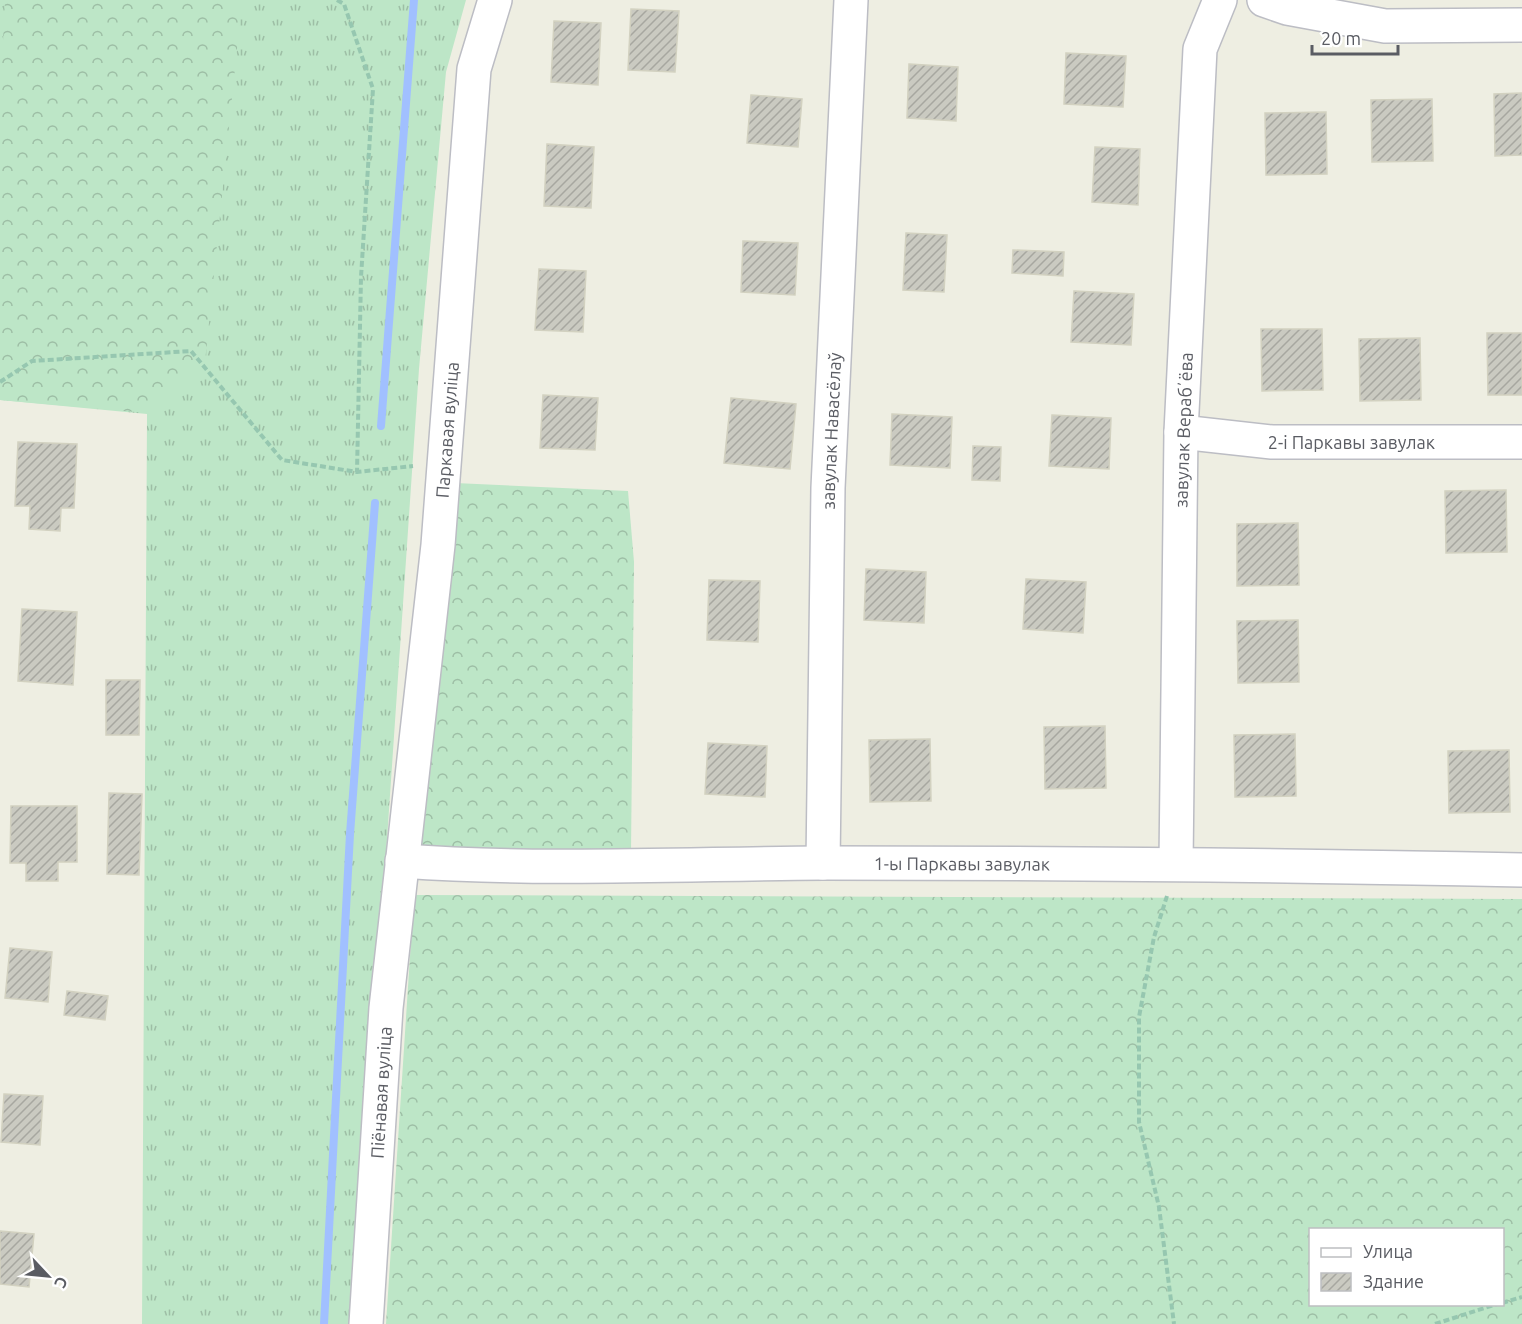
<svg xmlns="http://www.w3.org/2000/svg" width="1522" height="1324" font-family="Ubuntu,sans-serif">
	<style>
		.grass { fill: url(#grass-tufts) }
		.forest { fill: url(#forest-crowns); fill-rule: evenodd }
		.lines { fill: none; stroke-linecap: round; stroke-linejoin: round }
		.stream { stroke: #a1c0ff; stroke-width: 8 }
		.building { fill: url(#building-hatch); stroke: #d2d1c0; stroke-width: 1.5 }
		.street-casing { stroke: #bcbdc4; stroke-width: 36 }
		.path { stroke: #96c7b0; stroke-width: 4; stroke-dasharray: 6 3; stroke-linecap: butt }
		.street { stroke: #fff; stroke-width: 33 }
		.labels { text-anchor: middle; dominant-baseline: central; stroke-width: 4.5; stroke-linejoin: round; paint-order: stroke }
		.street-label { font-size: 18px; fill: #5a5c63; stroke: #fff }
	</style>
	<defs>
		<pattern id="grass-tufts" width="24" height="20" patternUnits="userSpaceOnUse" patternTransform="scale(1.5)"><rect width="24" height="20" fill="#bde6c7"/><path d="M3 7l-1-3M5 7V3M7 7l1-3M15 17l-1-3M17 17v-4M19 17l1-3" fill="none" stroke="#9dbea5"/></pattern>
		<pattern id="forest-crowns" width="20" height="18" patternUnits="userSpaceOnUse" patternTransform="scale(1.5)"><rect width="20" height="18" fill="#bde6c7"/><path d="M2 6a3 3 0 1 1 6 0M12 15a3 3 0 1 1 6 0" fill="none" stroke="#9dbea5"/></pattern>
		<pattern id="building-hatch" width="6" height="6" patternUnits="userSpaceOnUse" patternTransform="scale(1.5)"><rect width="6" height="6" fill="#cacac1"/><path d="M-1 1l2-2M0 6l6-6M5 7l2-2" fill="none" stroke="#a7a7a0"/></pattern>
	</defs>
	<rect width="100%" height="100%" fill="#eeeee2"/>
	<!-- grass -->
	<path class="grass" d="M0 0H466L446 72 419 369 354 1324H142L147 414 0 400Z"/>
	<!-- forest -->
	<g class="forest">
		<path d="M5 0H242L205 362 147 413 0 400V103Z"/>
		<path d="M455 483 628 491 634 562 631 852 421 849Z"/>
		<path d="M414 895 1522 899V1324H386ZM1310 1230H1502V1304H1310Z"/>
	</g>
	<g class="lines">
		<!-- stream -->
		<g class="stream">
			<path d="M381 426 414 0"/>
			<path d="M324 1324 350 834 375 503"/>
		</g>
	</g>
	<!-- building -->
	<g class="building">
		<path d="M631 9 679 11 675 72 628 70Z"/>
		<path d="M554 21 601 23 598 85 551 82Z"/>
		<path d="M1066 53 1126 56 1123 107 1064 104Z"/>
		<path d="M909 64 958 67 956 121 907 118Z"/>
		<path d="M1522 93V155L1495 156 1494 94Z"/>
		<path d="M751 95 802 99 798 147 747 143Z"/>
		<path d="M1432 99 1433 161 1372 162 1371 100Z"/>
		<path d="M1326 112 1327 174 1266 175 1265 113Z"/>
		<path d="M547 144 594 147 591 208 544 206Z"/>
		<path d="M1095 147 1140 149 1138 205 1092 202Z"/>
		<path d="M906 233 947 235 944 292 903 290Z"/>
		<path d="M743 241 798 243 795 295 741 292Z"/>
		<path d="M1013 250 1064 252 1063 276 1012 273Z"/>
		<path d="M539 269 586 271 583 332 535 330Z"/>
		<path d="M1074 291 1134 294 1131 345 1071 342Z"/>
		<path d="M1261 329H1322L1323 390 1262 391Z"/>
		<path d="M1487 333H1522V395H1488Z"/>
		<path d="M1420 338 1421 400 1360 401 1359 339Z"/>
		<path d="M543 395 598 398 595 450 540 448Z"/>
		<path d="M731 398 796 404 790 469 724 463Z"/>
		<path d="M892 414 952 417 950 468 890 465Z"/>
		<path d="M1052 415 1111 418 1109 469 1049 466Z"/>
		<path d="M18 442 77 444 74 508H61L60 531 29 529 30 506H15Z"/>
		<path d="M973 446 1001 447 1000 481 972 480Z"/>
		<path d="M1506 490 1507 552 1446 553 1445 491Z"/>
		<path d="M1298 523 1299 585 1237 586V524Z"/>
		<path d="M866 569 926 572 924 623 864 620Z"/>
		<path d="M1026 579 1086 582 1083 633 1023 629Z"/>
		<path d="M709 580 760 581 758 642 707 640Z"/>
		<path d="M22 609 77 612 73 685 18 681Z"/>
		<path d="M1298 620 1299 682 1238 683 1237 621Z"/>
		<path d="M106 680H140L139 735H106Z"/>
		<path d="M1105 726 1106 788 1045 789 1044 727Z"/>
		<path d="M1295 734 1296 796 1235 797 1234 735Z"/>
		<path d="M930 739 931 801 870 802 869 740Z"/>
		<path d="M708 743 767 746 765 797 705 794Z"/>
		<path d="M1509 750 1510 812 1449 813 1448 751Z"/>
		<path d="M109 793 142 794 139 875 107 874Z"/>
		<path d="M11 806H77V862H58V881H26V863H10Z"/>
		<path d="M10 948 52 952 48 1002 5 998Z"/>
		<path d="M67 991 108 996 105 1020 64 1015Z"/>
		<path d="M4 1094 43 1096 40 1145 1 1142Z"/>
		<path d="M0 1231 34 1234 29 1287 0 1284Z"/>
	</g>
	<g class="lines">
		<defs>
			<g id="street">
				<path d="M1264 0 1287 8 1385 26 1522 25"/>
				<path id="s1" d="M1181 432 1272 442H1522"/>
				<path id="s2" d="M402 861C542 871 683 864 824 863 1057 863 1289 865 1522 870"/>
				<path id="s3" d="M823 863 828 488 851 0"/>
				<path d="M1176 864 1181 432 1200 49 1220 0"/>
				<path id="s4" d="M366 1324 386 1008 438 545 474 69 495 0"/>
			</g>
		</defs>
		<!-- street casing -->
		<use href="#street" class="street-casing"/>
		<!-- path -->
		<g class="path">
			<path d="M337 0 344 4 373 89 361 277 357 472"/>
			<path d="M0 382 32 361 191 351 282 460 357 472 413 466"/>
			<path d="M1167 896 1154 937 1139 1017V1122L1159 1207 1174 1324"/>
			<path d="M1502 1303 1522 1297"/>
			<path d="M1435 1324 1497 1304"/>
		</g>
		<!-- street -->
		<use href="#street" class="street"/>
	</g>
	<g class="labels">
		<!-- street labels -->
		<g class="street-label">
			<text stroke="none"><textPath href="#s4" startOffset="898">Паркавая вуліца</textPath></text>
			<text transform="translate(1183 430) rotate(-88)">завулак Верабʼёва</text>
			<text stroke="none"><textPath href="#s3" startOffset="432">завулак Навасёлаў</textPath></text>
			<text stroke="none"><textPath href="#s1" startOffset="171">2-і Паркавы завулак</textPath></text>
			<text stroke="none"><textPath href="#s2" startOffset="560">1-ы Паркавы завулак</textPath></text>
			<text stroke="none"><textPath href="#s4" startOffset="232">Піёнавая вуліца</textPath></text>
		</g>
	</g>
	<!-- legend -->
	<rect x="1309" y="1228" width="195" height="78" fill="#ffffff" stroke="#bdbec1" stroke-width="1.5"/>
	<rect x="1321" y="1248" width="30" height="9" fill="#ffffff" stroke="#bdbec1" stroke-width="1.5"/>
	<text x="1363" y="1258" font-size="18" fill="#5a5c63">Улица</text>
	<rect x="1321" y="1273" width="30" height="18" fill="url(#building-hatch)" stroke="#bdbec1" stroke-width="1.5"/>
	<text x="1363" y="1288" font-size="18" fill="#5a5c63">Здание</text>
	<!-- north arrow -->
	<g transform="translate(48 1276) rotate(116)" stroke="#ffffff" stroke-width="4.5" paint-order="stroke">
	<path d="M0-4.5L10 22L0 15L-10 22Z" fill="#5a5c63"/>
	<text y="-9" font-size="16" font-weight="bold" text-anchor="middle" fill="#5a5c63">С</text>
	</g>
	<!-- scale -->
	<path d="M1312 45v9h86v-9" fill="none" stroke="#5a5c63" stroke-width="3"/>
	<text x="1321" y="45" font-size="18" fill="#5a5c63" stroke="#ffffff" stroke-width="4.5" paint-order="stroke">20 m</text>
</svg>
